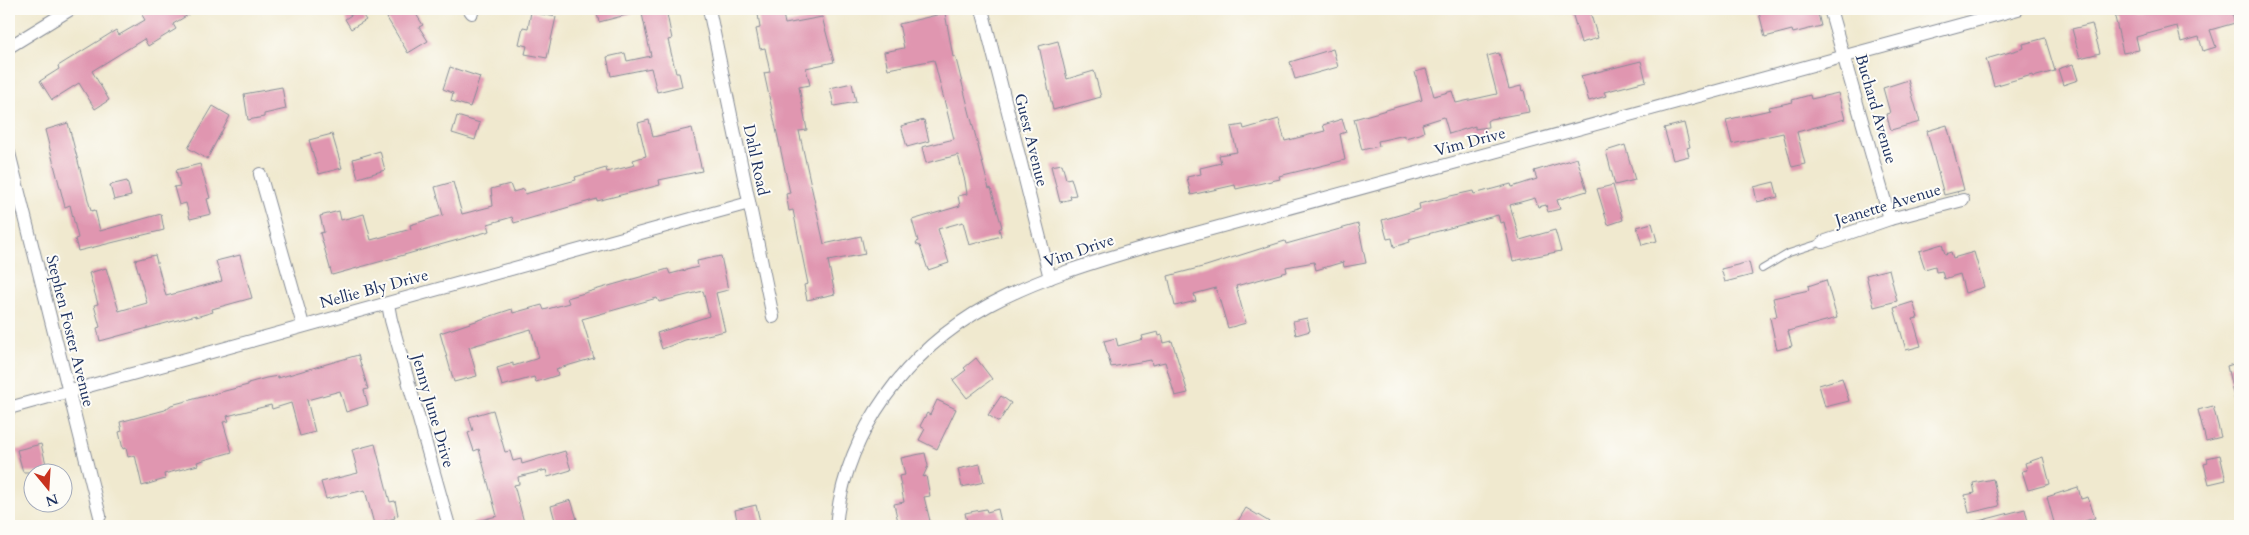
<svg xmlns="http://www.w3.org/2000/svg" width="2249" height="535" font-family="Cardo,serif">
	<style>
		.building { fill: #e096b0 }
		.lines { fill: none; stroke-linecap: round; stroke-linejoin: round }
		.service-casing { stroke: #868c96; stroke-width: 8 }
		.minor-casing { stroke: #868c96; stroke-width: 14 }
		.service { stroke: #fff; stroke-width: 6 }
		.minor { stroke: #fff; stroke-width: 12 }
		.labels { text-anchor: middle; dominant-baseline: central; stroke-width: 4; stroke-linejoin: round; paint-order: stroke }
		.street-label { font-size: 16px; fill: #1b2f5e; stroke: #fdfcf7 }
	</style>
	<rect width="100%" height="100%" fill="#fdfcf7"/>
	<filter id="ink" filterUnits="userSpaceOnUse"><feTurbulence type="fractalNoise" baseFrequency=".02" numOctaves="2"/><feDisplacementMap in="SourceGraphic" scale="10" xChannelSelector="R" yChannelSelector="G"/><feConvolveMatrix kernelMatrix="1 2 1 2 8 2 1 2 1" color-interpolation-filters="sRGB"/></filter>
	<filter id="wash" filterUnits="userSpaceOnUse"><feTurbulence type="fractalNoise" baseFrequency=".0096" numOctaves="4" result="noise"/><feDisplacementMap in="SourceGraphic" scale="20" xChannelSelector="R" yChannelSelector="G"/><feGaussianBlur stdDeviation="1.12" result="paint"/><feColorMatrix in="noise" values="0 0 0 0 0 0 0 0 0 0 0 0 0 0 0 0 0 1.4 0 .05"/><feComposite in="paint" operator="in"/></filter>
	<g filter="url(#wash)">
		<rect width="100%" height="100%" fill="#f0e9cf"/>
		<g id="blocks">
			<!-- building -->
			<g class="building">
				<path d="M152 9H198L173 24 176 29 148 46 144 39 92 71 109 100 95 109 79 83 52 100 40 81 59 69 58 66 116 30 119 35 145 20 142 15Z"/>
				<path d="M402 9H407L410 14 414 11 423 25 419 27 428 41 408 53 387 18Z"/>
				<path d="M596 9H634V13L599 22Z"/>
				<path d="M641 9H666L672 39 668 40 676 73H679L682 86 657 92 651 68 611 76 607 57 625 53 627 61 651 56Z"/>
				<path d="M782 9 785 24 822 17 834 62 806 68 810 85 799 87 807 130 799 131 824 244 861 236 865 254 828 261 835 294 807 300 804 285 808 284 793 210 789 211 786 194 790 193 764 73 770 72 765 48 760 49 756 29 760 28 758 14Z"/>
				<path d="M1571 9H1589L1598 38 1581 43Z"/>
				<path d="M1758 9H1817L1821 26 1793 33 1792 30 1765 37Z"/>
				<path d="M2118 9H2167L2168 12 2181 9H2231L2235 23 2210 30 2216 47 2203 51 2199 37 2181 42 2177 26 2136 37 2139 50 2123 53 2115 17 2120 16Z"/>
				<path d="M359 10 366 20 351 29 345 19Z"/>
				<path d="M531 12 556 17 547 58 525 54 527 46 519 44 523 27 528 28Z"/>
				<path d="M945 13 953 57 955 56 957 63 989 189 991 188 1002 227 999 229 1001 236 969 245 963 222 938 229 949 263 928 270 920 246 916 244 918 241 912 220 960 206 958 196 967 194 965 181 958 155 926 163 922 147 954 139 934 60 888 69 884 52 904 48 899 24Z"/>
				<path d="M2092 24 2100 53 2080 58 2072 29Z"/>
				<path d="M2045 38 2055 71 2033 77 2032 75 1994 86 1986 59 2024 48 2023 44Z"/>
				<path d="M1058 41 1067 79 1094 71 1101 97 1053 110 1039 46Z"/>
				<path d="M1333 49 1338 67 1295 79 1290 62Z"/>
				<path d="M1499 53 1509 89 1521 86 1522 91 1524 90 1529 112 1490 119 1487 121 1488 127 1475 129V126L1449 134 1444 117 1422 124 1424 132 1420 134 1405 138V135L1378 141 1379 146 1362 150 1354 119 1422 100 1415 72 1426 69 1434 96 1452 91 1456 103 1497 94 1487 56Z"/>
				<path d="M1641 61 1646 81 1604 92 1606 96 1589 101 1581 76Z"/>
				<path d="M2073 64 2078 80 2063 85 2058 69Z"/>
				<path d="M450 67 480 77 470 107 451 101 453 93 443 89Z"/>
				<path d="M1908 80 1920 122 1891 130 1886 114 1890 113 1883 88Z"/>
				<path d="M852 83 856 102 834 106 830 88Z"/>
				<path d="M282 87 286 109 264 114V117L248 120 244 94Z"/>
				<path d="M1838 93 1845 119 1797 132 1805 164 1792 167 1783 133 1732 144 1726 120 1770 110 1769 107 1793 102 1792 100 1810 95 1811 99Z"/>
				<path d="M213 106 230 116 207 159 188 148Z"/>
				<path d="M457 116 480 123 475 140 452 133Z"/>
				<path d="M1279 119 1285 141 1325 131 1323 125 1342 119 1346 132 1340 134 1345 160 1279 176 1280 179 1236 189 1235 185 1191 195 1187 177 1201 174 1200 168 1221 163 1219 155 1237 152 1231 127 1243 125 1244 129Z"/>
				<path d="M649 120 653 137 692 128 702 171 659 180 660 185 597 201V199L514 223 512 217 488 224 490 231 332 275 320 233 324 232 320 216 339 211 341 220 364 214 371 240 411 229 410 225 443 215 435 187 453 182 462 214 493 206 491 189 510 184 513 192 524 189 525 194 576 180 575 177 606 168 607 172 635 165 633 160 646 156 638 123Z"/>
				<path d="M924 120 929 141 907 147 901 126Z"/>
				<path d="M68 123 91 211 95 210 100 231 161 214 164 230 78 251 75 239 78 238 70 205 65 207 45 130Z"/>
				<path d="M1684 123 1690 147 1687 148 1689 156 1673 160 1664 128Z"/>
				<path d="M1947 125 1964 190 1944 195 1927 131Z"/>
				<path d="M332 134 342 168 319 174 309 140Z"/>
				<path d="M1625 145 1635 180 1615 185 1606 151Z"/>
				<path d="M380 151 385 170 358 178 353 159Z"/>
				<path d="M1577 158 1587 191 1557 200 1560 209 1548 212 1546 205 1538 207 1535 198 1510 205 1520 240 1555 230 1561 251 1513 261 1504 222 1500 223 1498 215 1409 239 1410 242 1394 247 1392 238 1387 239 1382 220 1420 209 1419 204 1446 197 1473 191 1474 194 1511 184 1512 187 1537 179 1534 171Z"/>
				<path d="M200 164 210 198 207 199 211 214 190 219 186 203 179 205 174 187 180 186 176 170Z"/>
				<path d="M1062 164 1066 179 1071 178 1076 195 1070 196 1071 199 1060 202 1051 166Z"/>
				<path d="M127 181 131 196 114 200 110 185Z"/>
				<path d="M1774 182 1778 197 1757 202 1754 187Z"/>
				<path d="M1613 185 1623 220 1608 225 1597 189Z"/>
				<path d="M1652 223 1657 241 1642 245 1637 227Z"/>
				<path d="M1358 224 1366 263 1344 267 1343 262 1316 270 1314 262 1286 267 1287 272 1236 286 1246 323 1228 328 1216 288 1194 294 1196 301 1175 306 1168 276 1206 266 1285 241 1286 244Z"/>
				<path d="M1942 244 1945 254 1951 252 1953 258 1974 252 1984 287 1965 293 1960 274 1944 279 1942 271 1936 272 1935 266 1925 269 1919 251Z"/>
				<path d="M155 255 166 296 222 281 216 261 240 255 252 298 212 309 213 312 196 317V315L100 341 97 328 100 327 94 305 98 304 89 273 106 268 119 311 147 303 135 260Z"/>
				<path d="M721 256 728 290 716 293 725 331 685 340 662 349 657 333 709 316 703 291 659 302 657 298 582 319 594 358 556 369 558 375 536 382 534 377 502 386 497 368 513 363V366L539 358 531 329 469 347 477 376 454 382 440 333 512 309 513 313 542 305 544 310 569 303 567 298 668 269 670 274 698 267 697 261Z"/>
				<path d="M1749 262 1752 275 1725 282 1721 269Z"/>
				<path d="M1889 269 1897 301 1874 307 1866 275Z"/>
				<path d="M1826 280 1837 318 1788 331 1792 346 1777 350 1770 318 1777 316 1773 298 1809 290 1808 286Z"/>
				<path d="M1913 302 1918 318 1913 319 1921 346 1906 350 1894 308Z"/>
				<path d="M1307 318 1310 331 1296 335 1293 321Z"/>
				<path d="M1158 332 1159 336 1162 335 1164 343 1172 341 1188 393 1175 396 1165 362 1152 365 1151 360 1111 367 1104 341 1116 338 1118 346 1143 339 1142 336Z"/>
				<path d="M358 355 368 389 364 390 368 405 346 412 340 391 307 400 315 432 300 436 291 403 272 409 271 405 227 416 229 421 223 422 232 452 197 462 198 465 164 474 165 479 142 486 135 455 128 457 126 448 123 449 119 432 122 431 120 422 165 410 171 405 248 385V383L266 378 278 376V378Z"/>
				<path d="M976 358 992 379 967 398 953 380 966 370 964 368Z"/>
				<path d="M2240 362V402H2235L2227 366Z"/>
				<path d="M1842 378 1849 401 1825 407 1819 385Z"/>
				<path d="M1001 396 1011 403 999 422 988 415Z"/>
				<path d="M937 400 956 409 937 449 919 440 925 429 920 426 927 413 930 415Z"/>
				<path d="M2213 406 2221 437 2206 441 2198 410Z"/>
				<path d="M493 410 505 452 510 451 513 461 521 459 522 464 565 451 571 470 548 477 546 470 518 477 519 484 514 485 525 526H474L473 522 497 516 479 449 474 451 468 433 473 431 469 417Z"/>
				<path d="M41 444 48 472H23L17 450Z"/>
				<path d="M375 444 390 502 395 501 398 515 394 516 395 518 374 524 365 490 326 499 321 482 358 473 352 450Z"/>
				<path d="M925 453 928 466 923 477 926 476 930 496 924 497 930 521 918 524 919 526H899L894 504 904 502 899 476 905 475 901 458Z"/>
				<path d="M2220 455 2226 480 2209 484 2204 464 2208 463 2207 458Z"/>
				<path d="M2043 457 2050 484 2028 490 2022 471 2027 470 2025 463Z"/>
				<path d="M980 464 984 482 962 487 958 469Z"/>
				<path d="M1993 479 1999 506 1969 513 1965 495 1975 493 1973 483Z"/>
				<path d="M2078 487 2081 499 2088 497 2095 518 2075 524 2076 526H2055L2047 497Z"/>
				<path d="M571 500 577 519 556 524 551 506Z"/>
				<path d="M756 505 761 526H738L735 510Z"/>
				<path d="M1246 508 1276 526H1235Z"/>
				<path d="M986 509 987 512 998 509 1001 522 968 526 965 513Z"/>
				<path d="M2025 509 2029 526H1976L1975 522Z"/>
			</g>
		</g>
	</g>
	<g filter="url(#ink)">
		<use href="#blocks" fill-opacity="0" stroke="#868c96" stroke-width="1"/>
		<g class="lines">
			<defs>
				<path id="service" d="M1762 269 1789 253 1823 242"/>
				<g id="minor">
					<path d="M469 9 472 13"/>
					<path d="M709 9 773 317"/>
					<path d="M982 9 1050 278"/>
					<path d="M1830 9 1890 219"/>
					<path d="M9 47 71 9"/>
					<path d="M9 153 100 516"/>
					<path d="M260 174 303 325"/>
					<path d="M1823 242 1890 219 1963 200"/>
					<path d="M388 304 391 320 449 526"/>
					<path d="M9 408 749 203"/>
					<path d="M836 526C845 432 907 350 989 305 1036 280 1087 264 1138 249L2018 9"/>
				</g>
			</defs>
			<!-- service casing -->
			<use href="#service" class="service-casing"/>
			<!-- minor casing -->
			<use href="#minor" class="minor-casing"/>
			<!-- service -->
			<use href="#service" class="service"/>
			<!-- minor -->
			<use href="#minor" class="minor"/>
		</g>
	</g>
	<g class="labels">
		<!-- street labels -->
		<g class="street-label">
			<text transform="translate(1876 109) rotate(74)">Buchard Avenue</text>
			<text transform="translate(1031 140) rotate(76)">Guest Avenue</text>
			<text transform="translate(1470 142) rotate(-15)">Vim Drive</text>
			<text transform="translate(756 160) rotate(78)">Dahl Road</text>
			<text transform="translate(1888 205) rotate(-17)">Jeanette Avenue</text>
			<text transform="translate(1079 251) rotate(-19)">Vim Drive</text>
			<text transform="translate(374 289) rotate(-15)">Nellie Bly Drive</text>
			<text transform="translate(70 331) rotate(76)">Stephen Foster Avenue</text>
			<text transform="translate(433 411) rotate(74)">Jenny June Drive</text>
		</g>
	</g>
	<!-- margin -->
	<rect width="2249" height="535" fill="none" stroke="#fdfcf7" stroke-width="30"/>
	<!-- north arrow -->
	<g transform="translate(48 488) rotate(162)"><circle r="24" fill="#fdfcf7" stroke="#a3aaba"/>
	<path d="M0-4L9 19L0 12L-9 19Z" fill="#c8321e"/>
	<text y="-8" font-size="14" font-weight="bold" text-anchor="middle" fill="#1b2f5e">N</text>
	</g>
</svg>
